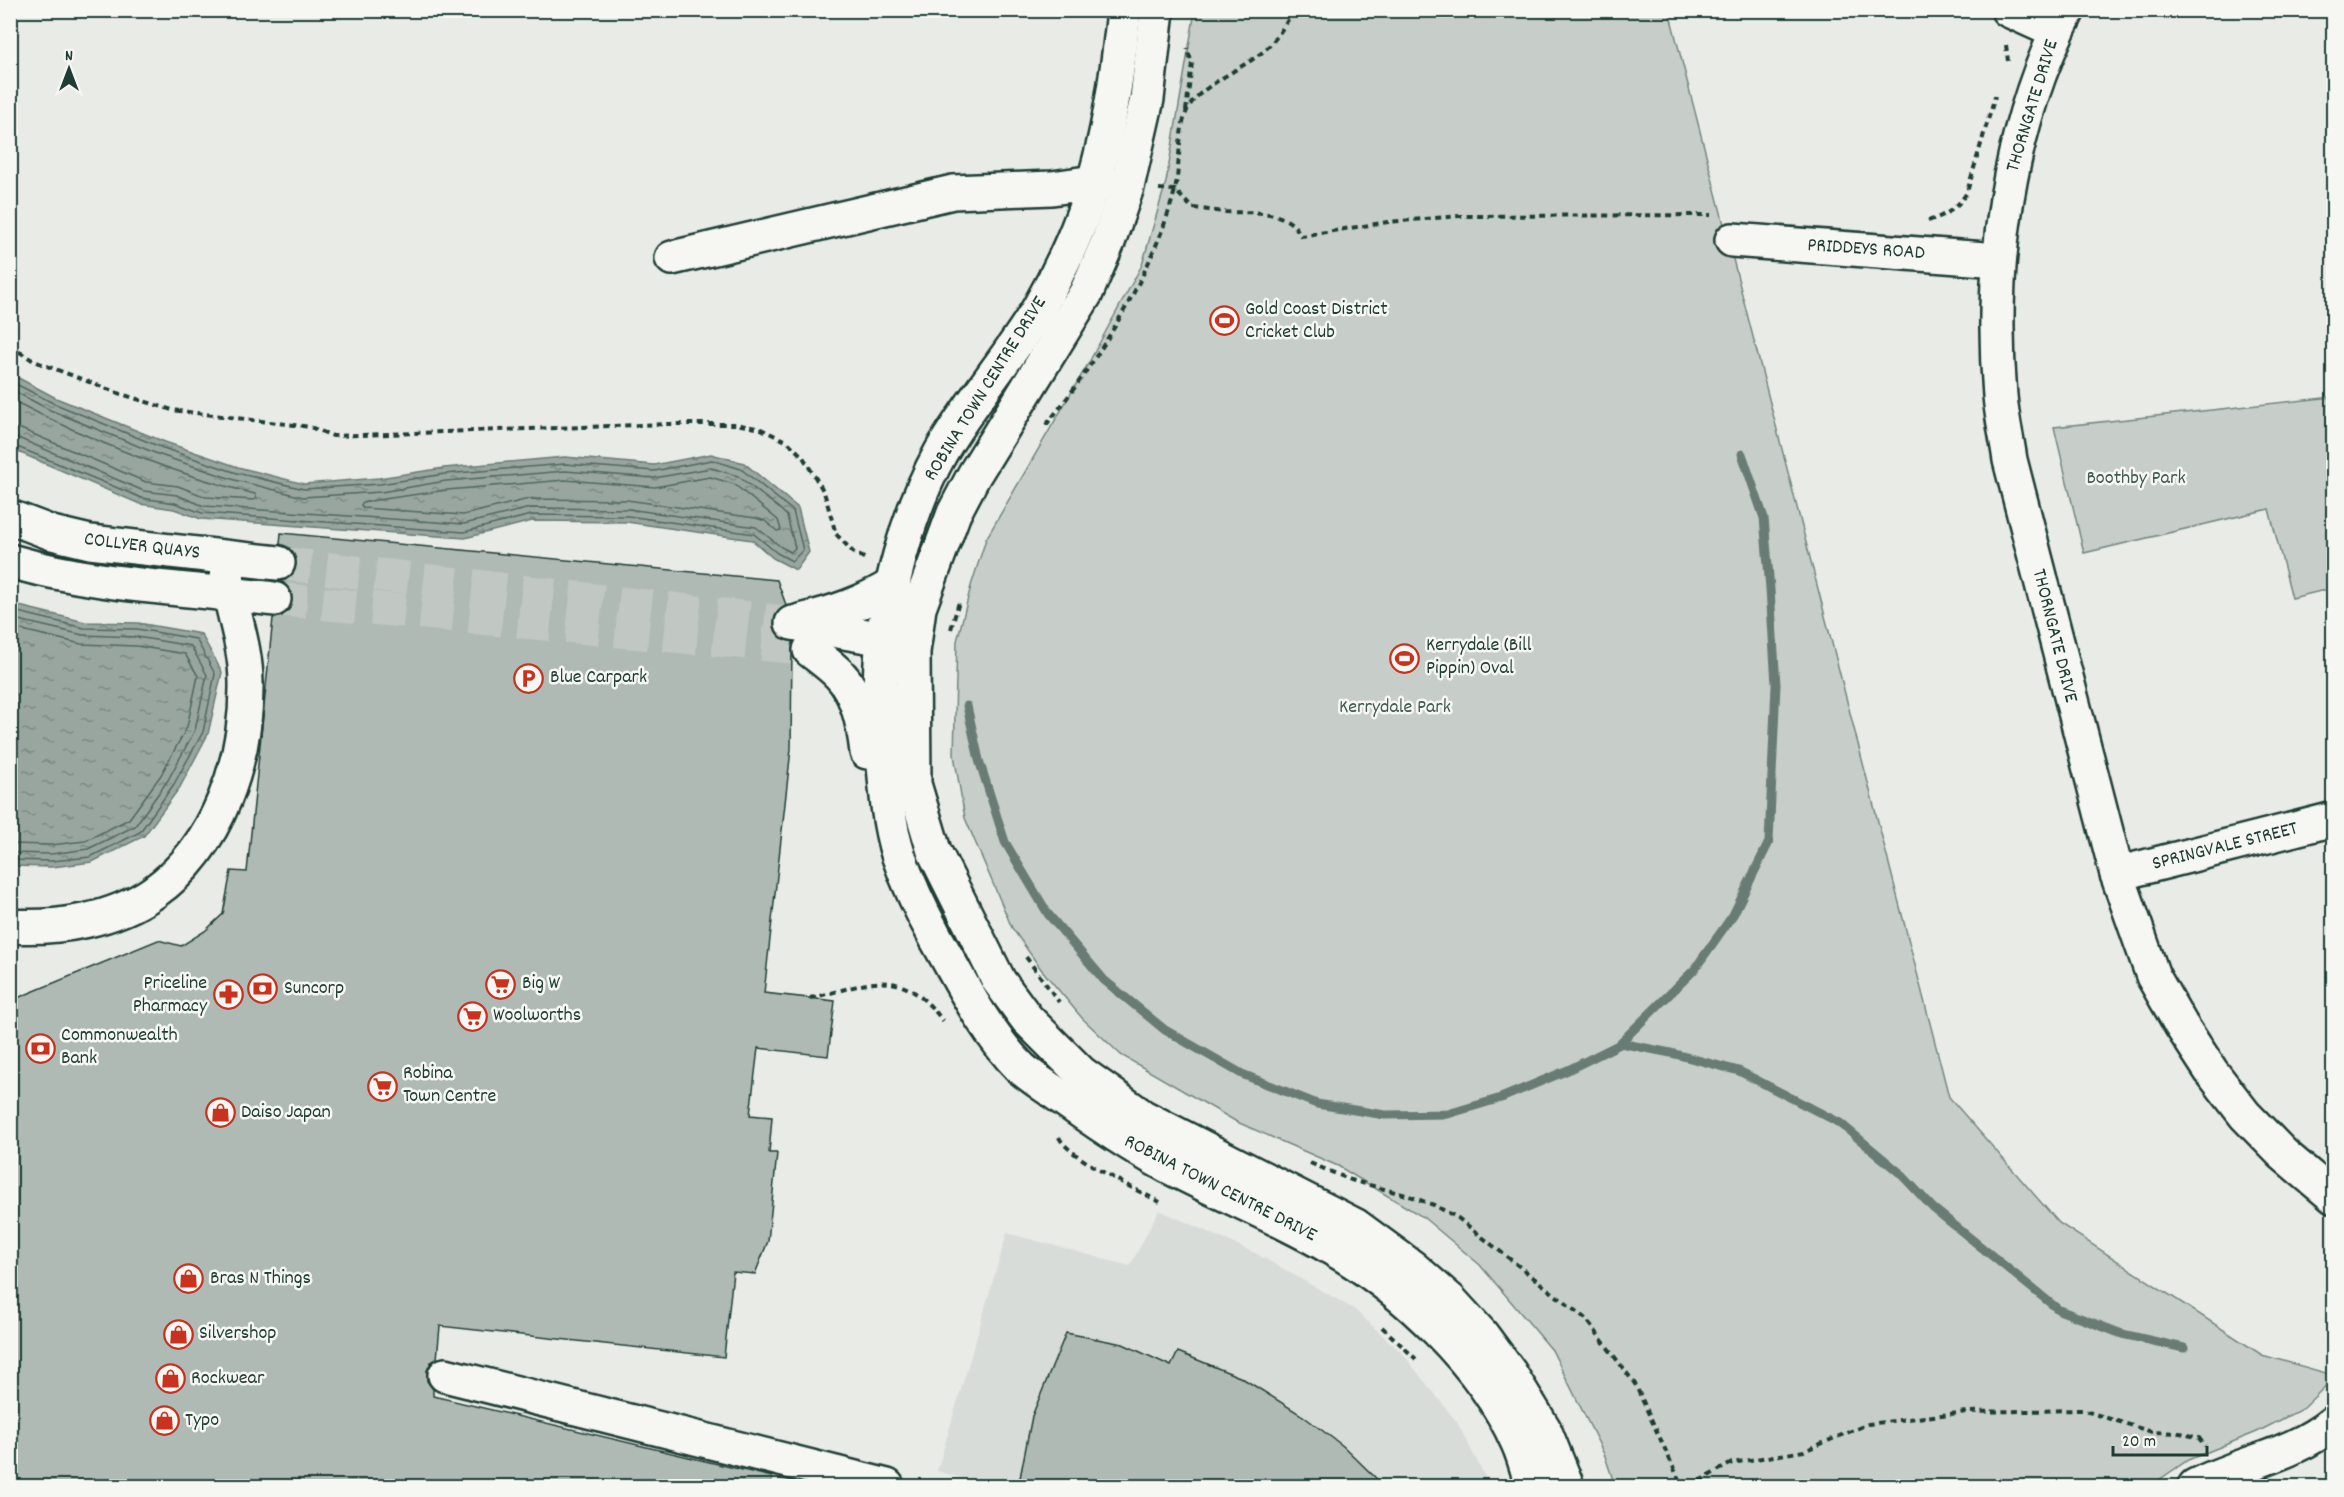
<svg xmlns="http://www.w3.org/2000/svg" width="2344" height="1497" font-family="Dekko,sans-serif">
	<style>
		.built { fill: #d8dcd8 }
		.green { fill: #c7cec9; stroke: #73867e; stroke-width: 1.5 }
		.water { fill: url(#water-ripples); stroke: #687c75; stroke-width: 1.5 }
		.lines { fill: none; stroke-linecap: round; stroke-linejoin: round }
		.shore { stroke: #50675f; stroke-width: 1.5 }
		.stream { stroke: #687c75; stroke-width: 9 }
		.building { fill: #b0bab5; stroke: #1f3d34; stroke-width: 1.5 }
		.minor-tunnel { stroke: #c1c8c3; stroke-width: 33; stroke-dasharray: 33 16; stroke-linecap: butt }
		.minor-casing { stroke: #1f3d34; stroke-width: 38 }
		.path { stroke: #1f3d34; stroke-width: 4; stroke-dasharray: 6 4.5; stroke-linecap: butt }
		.minor { stroke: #f6f6f2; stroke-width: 33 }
		.labels { text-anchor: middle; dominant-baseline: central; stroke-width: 5; stroke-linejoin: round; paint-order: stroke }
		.street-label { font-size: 20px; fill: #1f3d34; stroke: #f6f6f2 }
		.poi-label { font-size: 20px; fill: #1f3d34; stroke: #f6f6f2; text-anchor: start }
		.park-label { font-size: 20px; fill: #415a52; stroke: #f6f6f2 }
	</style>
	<defs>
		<pattern id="water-ripples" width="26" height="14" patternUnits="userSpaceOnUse" patternTransform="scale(1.5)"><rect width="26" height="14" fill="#99a6a0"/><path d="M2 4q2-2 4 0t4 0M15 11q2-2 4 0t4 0" fill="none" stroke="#7c8883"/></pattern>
	</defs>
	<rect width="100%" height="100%" fill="#e9ebe7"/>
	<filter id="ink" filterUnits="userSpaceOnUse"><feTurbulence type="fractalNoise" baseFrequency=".0167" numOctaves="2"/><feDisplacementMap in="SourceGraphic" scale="12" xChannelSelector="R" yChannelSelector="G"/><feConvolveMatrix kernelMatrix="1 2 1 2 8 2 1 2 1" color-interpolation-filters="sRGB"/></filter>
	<g filter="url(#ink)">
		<!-- built -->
		<path class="built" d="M1159 1210 1257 1254 1354 1309 1402 1353 1457 1422 1490 1486H990L937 1471 1007 1233 1130 1266Z"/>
		<!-- green -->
		<g class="green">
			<path d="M1195 11H1669L1949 1097 2059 1223 2262 1355 2333 1375V1379L2302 1409 2257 1432 2188 1460 2150 1486H1615L1605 1456 1552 1350 1480 1265 1423 1217 1338 1166 1237 1122 1121 1055 1082 1018 1041 969 1012 928 965 818 954 755 957 641 971 586 986 539 1088 364 1142 265 1166 182Z"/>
			<path d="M2333 397V588L2292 598 2269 509 2084 553 2054 427Z"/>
		</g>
		<!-- water -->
		<g class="water">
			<path d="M11 374 56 398 165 442 238 467 304 484 379 478 444 468 565 457 654 465 711 454 744 463 798 508 809 552 796 570 773 558 752 540 627 522 532 521 465 538 201 519 174 509 140 504 11 449Z"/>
			<path d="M11 604 85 622 138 623 201 634 222 672 208 734 180 787 144 836 92 862 52 867 11 866Z"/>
		</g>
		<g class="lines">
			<!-- shore -->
			<g class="shore">
				<path d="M10 381 53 403 163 448 237 473 304 489 380 484 445 474 565 464 654 471 712 460 741 469 793 511 803 550 792 561 777 553 754 534 628 516 531 515 464 532 202 513 175 503 142 498 10 444"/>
				<path d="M10 389 50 410 160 455 235 480 303 497 381 492 446 481 565 471 654 478 711 468 738 476 780 509 787 516 795 548 791 552 781 547 756 527 628 509 530 508 464 524 204 506 177 495 144 491 18 438 10 437"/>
				<path d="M10 399C87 439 171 473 255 494L257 498 254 500 206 497 178 486 146 482 21 429 10 428"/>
				<path d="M710 477 734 484 778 520 781 530 777 531 765 521 756 518 627 500 529 499 463 515 363 508 361 505 363 502 447 490 565 480 655 487Z"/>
				<path d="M10 610 84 628 137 629 196 639 215 674 203 732 174 784 140 832 90 857 52 861 10 860"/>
				<path d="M10 618 83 635 137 637 191 646 207 675 195 730 168 780 135 826 88 849 51 854 10 853"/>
				<path d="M10 627 81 644 136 646 185 654 198 676 187 727 161 775 129 819 85 841 51 845 10 844"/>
			</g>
			<!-- stream -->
			<g class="stream">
				<path d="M967 706 979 760 1005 842 1048 914 1104 980 1165 1030 1242 1074 1317 1104 1385 1115 1448 1114 1501 1098 1568 1070 1618 1045 1694 970 1733 915 1769 842 1776 685 1770 589 1764 518 1742 454"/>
				<path d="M1620 1043 1671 1053 1739 1071 1840 1123 1900 1173 1933 1208 2059 1310 2122 1334 2184 1348"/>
			</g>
		</g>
		<!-- building -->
		<g class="building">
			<path d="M281 533 777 580 786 605 777 611 774 619V629L780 638 792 642 791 749 764 993 835 1001 828 1056 758 1048 750 1115 772 1117 769 1153H777L768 1241 755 1274 733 1272 724 1357 440 1326 437 1359 431 1362 427 1371V1381L433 1389V1396L772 1477 771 1486H10V1001L158 940 181 946 205 931 223 914 231 871 247 872 273 618 282 616 289 611 292 602 291 591 286 584 279 581 286 580 293 574 297 564 295 556 290 548 280 544Z"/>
			<path d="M1066 1333 1123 1344 1171 1366 1178 1352 1242 1378 1303 1416 1343 1446 1384 1486H1048L1020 1478 1032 1416Z"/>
		</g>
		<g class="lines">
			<!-- minor-tunnel -->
			<g class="minor-tunnel">
				<path d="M278 563 792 623"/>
				<path d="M274 599 792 647"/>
			</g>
			<defs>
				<g id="minor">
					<path d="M1124 10C1116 90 1104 169 1072 242 1062 265 1051 287 1039 308 1009 358 970 402 941 452 908 511 885 596 881 663 879 693 882 724 883 754 886 788 888 822 898 854 908 883 921 911 936 938 961 982 985 1032 1021 1068 1030 1076 1041 1083 1051 1090 1088 1117 1125 1143 1166 1165 1220 1194 1277 1216 1330 1247 1403 1288 1484 1366 1518 1443 1524 1456 1528 1472 1532 1486"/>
					<path d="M1157 10 1147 99 1127 187 1108 242 1086 293 974 475 954 513 919 608 913 652 914 784 934 851 999 981 1027 1019 1081 1073 1143 1117 1356 1226 1412 1267 1450 1300 1482 1335 1510 1373 1544 1429 1567 1486"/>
					<path d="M2008 10 2057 32"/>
					<path d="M2068 10C2007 127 1989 267 2000 396 2002 418 2007 439 2010 460L2117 874 2153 976 2181 1025 2211 1071 2245 1115 2283 1154 2334 1197"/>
					<path d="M1732 240 1999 260"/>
					<path d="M672 258 953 192 1052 188 1094 182 1113 185"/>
					<path d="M10 517 52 533 90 542 278 563"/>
					<path d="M10 561C96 586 186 588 274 599"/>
					<path d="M800 621C834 613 864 603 894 584"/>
					<path d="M792 623 884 639 904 648"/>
					<path d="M810 650C820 658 830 665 839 674 858 693 864 726 867 752"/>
					<path d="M2117 874 2334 819"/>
					<path d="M10 926C59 929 114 920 154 892 219 846 247 759 246 683 246 652 236 623 230 594 227 582 227 569 225 558"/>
					<path d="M445 1375 887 1486"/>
					<path d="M2195 1486C2242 1462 2291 1457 2334 1422"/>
				</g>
			</defs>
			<!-- minor casing -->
			<use href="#minor" class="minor-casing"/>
			<!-- path -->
			<g class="path">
				<path d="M2006 45 2008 61"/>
				<path d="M1186 111 1192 63 1187 48"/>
				<path d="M1159 189 1175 190 1192 208C1203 209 1214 211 1225 212 1251 213 1288 208 1301 236L1388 222 1460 216 1711 215"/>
				<path d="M1928 221C1946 215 1957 209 1967 192L1995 96"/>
				<path d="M10 346 34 361 118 393 172 410 310 427 333 436 667 424H736L761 429 788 442 803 457 824 492 836 534 854 553 866 559"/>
				<path d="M1046 425C1098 361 1154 271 1175 190 1180 167 1178 133 1186 113 1195 86 1247 68 1267 48 1278 37 1286 23 1294 10"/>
				<path d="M951 629 959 602"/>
				<path d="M1026 957 1059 1002"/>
				<path d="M810 998C870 985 898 962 943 1021"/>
				<path d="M1059 1137C1067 1157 1139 1191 1160 1202"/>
				<path d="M1310 1163 1351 1180 1406 1195 1434 1205 1458 1218 1587 1320 1635 1384 1682 1486"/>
				<path d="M1382 1327 1416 1359"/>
				<path d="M1690 1486 1732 1463 1804 1451 1868 1424 1966 1412 2082 1410 2152 1432 2180 1433 2199 1438 2205 1446"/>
			</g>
			<!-- minor -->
			<use href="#minor" class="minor"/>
		</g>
	</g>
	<!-- icons -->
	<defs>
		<symbol id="stadium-ring" viewBox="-11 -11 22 22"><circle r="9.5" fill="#f6f6f2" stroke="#c8321e" stroke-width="1.5"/><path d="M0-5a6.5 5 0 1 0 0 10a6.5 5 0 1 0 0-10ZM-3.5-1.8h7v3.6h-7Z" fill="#c8321e"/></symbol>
		<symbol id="parking-ring" viewBox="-11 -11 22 22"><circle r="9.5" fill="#f6f6f2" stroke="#c8321e" stroke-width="1.5"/><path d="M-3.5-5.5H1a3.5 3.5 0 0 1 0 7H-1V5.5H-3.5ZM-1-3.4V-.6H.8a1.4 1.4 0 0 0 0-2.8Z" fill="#c8321e"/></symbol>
		<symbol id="supermarket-ring" viewBox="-11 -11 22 22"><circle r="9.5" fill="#f6f6f2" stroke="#c8321e" stroke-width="1.5"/><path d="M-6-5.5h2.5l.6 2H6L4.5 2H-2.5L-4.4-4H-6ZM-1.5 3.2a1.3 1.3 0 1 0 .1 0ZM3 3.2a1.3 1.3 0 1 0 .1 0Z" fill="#c8321e"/></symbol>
		<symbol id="bank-ring" viewBox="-11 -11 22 22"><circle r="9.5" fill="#f6f6f2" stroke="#c8321e" stroke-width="1.5"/><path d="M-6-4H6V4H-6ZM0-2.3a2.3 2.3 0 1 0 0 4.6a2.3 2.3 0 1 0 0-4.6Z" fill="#c8321e"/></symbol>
		<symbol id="pharmacy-ring" viewBox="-11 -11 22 22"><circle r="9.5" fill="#f6f6f2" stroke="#c8321e" stroke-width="1.5"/><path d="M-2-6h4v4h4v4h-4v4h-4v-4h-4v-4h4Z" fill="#c8321e"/></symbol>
		<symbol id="shop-ring" viewBox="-11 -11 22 22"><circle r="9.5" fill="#f6f6f2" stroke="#c8321e" stroke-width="1.5"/><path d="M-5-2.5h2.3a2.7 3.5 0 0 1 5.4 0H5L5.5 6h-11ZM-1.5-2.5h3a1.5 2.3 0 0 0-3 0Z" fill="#c8321e"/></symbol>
	</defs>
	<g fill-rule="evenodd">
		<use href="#stadium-ring" x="1208" y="304" width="33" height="33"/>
		<use href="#stadium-ring" x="1388" y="642" width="33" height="33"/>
		<use href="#parking-ring" x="512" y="662" width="33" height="33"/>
		<use href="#supermarket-ring" x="484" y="968" width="33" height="33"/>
		<use href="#bank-ring" x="246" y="972" width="33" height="33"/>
		<use href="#pharmacy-ring" x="212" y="978" width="33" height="33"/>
		<use href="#supermarket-ring" x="456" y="1000" width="33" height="33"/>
		<use href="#bank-ring" x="24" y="1032" width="33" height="33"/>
		<use href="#supermarket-ring" x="366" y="1070" width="33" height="33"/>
		<use href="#shop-ring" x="204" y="1096" width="33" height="33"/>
		<use href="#shop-ring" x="172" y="1262" width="33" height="33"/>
		<use href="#shop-ring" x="162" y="1318" width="33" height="33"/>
		<use href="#shop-ring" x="154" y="1362" width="33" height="33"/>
		<use href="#shop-ring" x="148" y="1404" width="33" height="33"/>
	</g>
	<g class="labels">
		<!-- street labels -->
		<g class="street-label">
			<text transform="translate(2033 106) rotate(-73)">THORNGATE DRIVE</text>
			<text transform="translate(1866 250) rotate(4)">PRIDDEYS ROAD</text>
			<text transform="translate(986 389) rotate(-58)">ROBINA TOWN CENTRE DRIVE</text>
			<text transform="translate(142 547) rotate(7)">COLLYER QUAYS</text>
			<text transform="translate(2054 636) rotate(76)">THORNGATE DRIVE</text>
			<text transform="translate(2225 847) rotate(-14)">SPRINGVALE STREET</text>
			<text transform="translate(1220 1189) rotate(27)">ROBINA TOWN CENTRE DRIVE</text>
		</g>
		<!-- poi labels -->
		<g class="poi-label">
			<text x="1245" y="310">Gold Coast District<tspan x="1245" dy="23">Cricket Club</tspan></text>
			<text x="1426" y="646">Kerrydale (Bill<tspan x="1426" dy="23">Pippin) Oval</tspan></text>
			<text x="550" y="678">Blue Carpark</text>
			<text x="207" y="984" text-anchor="end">Priceline<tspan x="207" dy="23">Pharmacy</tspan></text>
			<text x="522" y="984">Big W</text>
			<text x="284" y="989">Suncorp</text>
			<text x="493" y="1016">Woolworths</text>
			<text x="61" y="1036">Commonwealth<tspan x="61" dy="23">Bank</tspan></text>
			<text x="403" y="1074">Robina<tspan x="403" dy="23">Town Centre</tspan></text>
			<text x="241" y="1113">Daiso Japan</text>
			<text x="210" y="1279">Bras N Things</text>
			<text x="199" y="1334">Silvershop</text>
			<text x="191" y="1379">Rockwear</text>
			<text x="185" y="1421">Typo</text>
		</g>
		<!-- park labels -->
		<g class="park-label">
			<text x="2136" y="479">Boothby Park</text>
			<text x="1395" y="708">Kerrydale Park</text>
		</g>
	</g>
	<!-- margin -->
	<rect width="2344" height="1497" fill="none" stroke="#f6f6f2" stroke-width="36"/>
	<rect x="18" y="18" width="2308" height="1461" fill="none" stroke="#1f3d34" stroke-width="2" filter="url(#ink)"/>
	<!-- north arrow -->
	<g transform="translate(69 69)" stroke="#f6f6f2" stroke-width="4.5" paint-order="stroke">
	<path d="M0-4.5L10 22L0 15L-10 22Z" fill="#1f3d34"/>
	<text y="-9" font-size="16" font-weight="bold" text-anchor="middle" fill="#1f3d34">N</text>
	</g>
	<!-- scale -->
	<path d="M2113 1446v9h94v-9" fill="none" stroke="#1f3d34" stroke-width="3"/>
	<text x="2122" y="1446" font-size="18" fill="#1f3d34" stroke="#f6f6f2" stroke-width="4.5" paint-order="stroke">20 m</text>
</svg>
